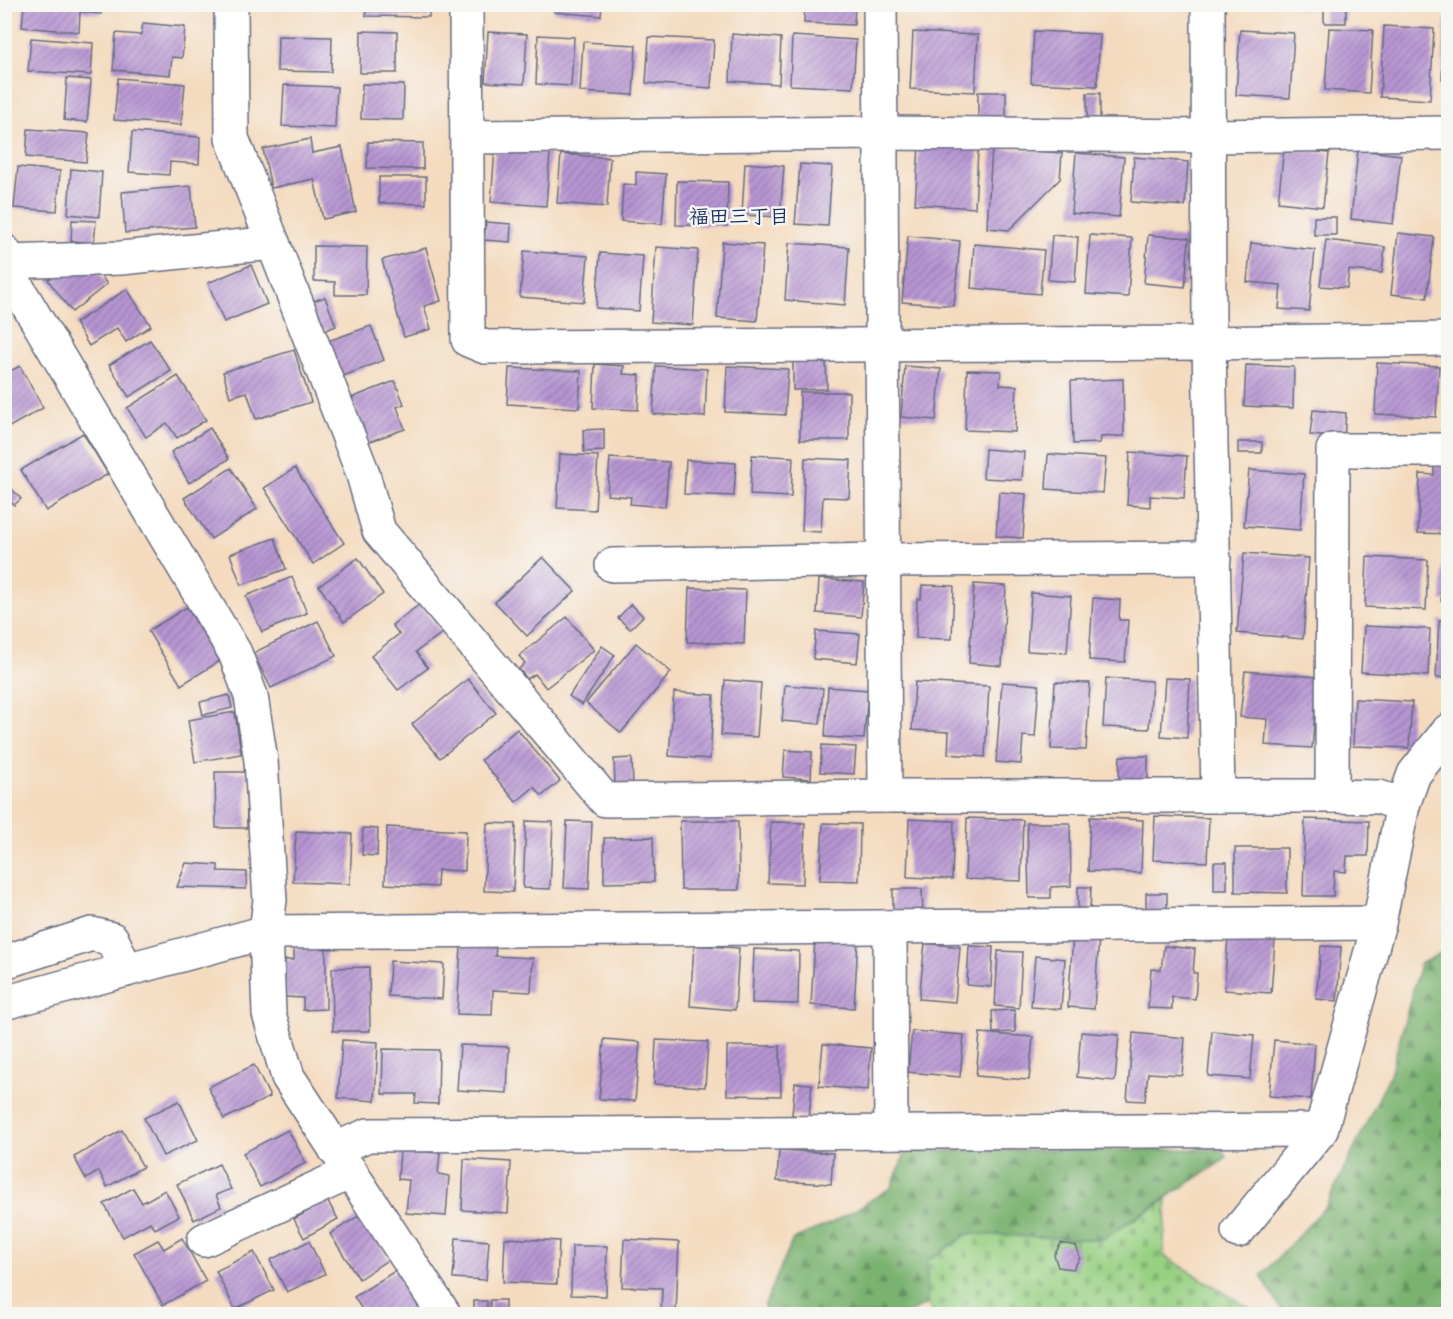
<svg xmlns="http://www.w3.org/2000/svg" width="1453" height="1319" font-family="'Gochi Hand','Klee One',sans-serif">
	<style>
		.forest { fill: url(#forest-firs); stroke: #4a7067; stroke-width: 1.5 }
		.cemetery { fill: url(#cemetery-stones); stroke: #5a8070; stroke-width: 1.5 }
		.building { fill: url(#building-hatch) }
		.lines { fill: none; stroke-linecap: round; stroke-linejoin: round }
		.minor-casing { stroke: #676b80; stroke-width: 36 }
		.minor { stroke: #fff; stroke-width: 33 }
		.labels { text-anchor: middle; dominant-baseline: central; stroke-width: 5; stroke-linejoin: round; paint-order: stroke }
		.neighbourhood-label { font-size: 20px; font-weight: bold; fill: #1b2f5e; stroke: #f6f6f2 }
	</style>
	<defs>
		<pattern id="forest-firs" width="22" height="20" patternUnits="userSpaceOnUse" patternTransform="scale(1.5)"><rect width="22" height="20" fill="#7ab270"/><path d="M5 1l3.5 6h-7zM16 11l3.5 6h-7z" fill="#63915f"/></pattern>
		<pattern id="cemetery-stones" width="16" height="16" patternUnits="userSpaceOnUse" patternTransform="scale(1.5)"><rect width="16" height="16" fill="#98d082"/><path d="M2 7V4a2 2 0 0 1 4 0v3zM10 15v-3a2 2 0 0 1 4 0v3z" fill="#82b373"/></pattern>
		<pattern id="building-hatch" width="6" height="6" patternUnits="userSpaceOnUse" patternTransform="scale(1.5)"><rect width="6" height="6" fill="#b795d2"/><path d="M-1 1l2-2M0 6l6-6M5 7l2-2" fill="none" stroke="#947aae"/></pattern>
	</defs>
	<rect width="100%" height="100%" fill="#f6f6f2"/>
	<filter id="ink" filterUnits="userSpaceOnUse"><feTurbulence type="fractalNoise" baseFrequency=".0167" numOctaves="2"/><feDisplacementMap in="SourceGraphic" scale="12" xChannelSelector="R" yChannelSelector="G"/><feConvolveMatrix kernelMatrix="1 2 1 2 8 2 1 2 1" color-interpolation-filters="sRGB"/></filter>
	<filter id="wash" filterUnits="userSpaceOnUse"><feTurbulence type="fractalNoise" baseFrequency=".008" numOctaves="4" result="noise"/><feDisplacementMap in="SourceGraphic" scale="24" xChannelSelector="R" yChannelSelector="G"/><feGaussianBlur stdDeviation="1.35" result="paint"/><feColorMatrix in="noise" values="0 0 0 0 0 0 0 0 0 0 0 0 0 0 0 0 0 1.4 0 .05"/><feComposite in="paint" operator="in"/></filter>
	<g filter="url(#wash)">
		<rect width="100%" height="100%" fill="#f4dbbf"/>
		<!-- forest -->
		<g class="forest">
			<path d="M1448 949V1314H1284L1261 1276 1326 1206 1390 1075 1420 964Z"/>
			<path d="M1221 1149 1227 1158 1101 1240 968 1234 928 1261 927 1304 907 1314H764L765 1304 793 1239 838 1220 891 1188 906 1151Z"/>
		</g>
		<!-- cemetery -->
		<path class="cemetery" d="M1167 1199 1163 1255 1259 1314H934L927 1304V1261L968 1234 1101 1240Z"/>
		<g id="blocks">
			<!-- building -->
			<g class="building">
				<path d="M366 4H429V17L366 16Z"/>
				<path d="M554 4H602L601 16 554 12Z"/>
				<path d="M805 4H855L854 25 804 23Z"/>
				<path d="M1297 4H1346V23H1324V9H1297Z"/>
				<path d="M24 5H102L101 14 80 12 79 32 22 27Z"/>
				<path d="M1445 20H1448V80L1442 79Z"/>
				<path d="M143 23 185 27 182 58 172 57 170 75 113 70 116 33 141 35Z"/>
				<path d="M1384 26 1434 29 1430 100 1380 97Z"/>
				<path d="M1329 28 1373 30 1369 93 1325 90Z"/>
				<path d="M1240 30 1294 33 1290 98 1236 95Z"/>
				<path d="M361 31 397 32V73H360Z"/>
				<path d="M1034 31 1100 34 1097 86 1031 83Z"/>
				<path d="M488 32 527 34 524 84 485 82Z"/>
				<path d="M913 32 978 35 975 92 910 89Z"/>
				<path d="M732 34 781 38 779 84 730 81Z"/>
				<path d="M538 35 574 37 571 86 536 84Z"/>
				<path d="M278 36 332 37 331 72 277 71Z"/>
				<path d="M792 36 856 40 853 88 790 85Z"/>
				<path d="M649 37 714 40 711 88 646 83Z"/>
				<path d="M31 38 93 43 91 75 28 71Z"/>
				<path d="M583 42 636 45 633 95 580 92Z"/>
				<path d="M67 78 91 80 87 122 64 120Z"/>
				<path d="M118 78 185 84 181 125 114 120Z"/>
				<path d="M362 84 404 85 403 120 361 119Z"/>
				<path d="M284 85 337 87 335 128 282 126Z"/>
				<path d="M978 92H1006V121L978 122Z"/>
				<rect x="1087" y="93" width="13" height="29"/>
				<path d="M28 129 89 133 86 162 26 157Z"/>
				<path d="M132 132 200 137 199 164 170 162 169 175 129 172Z"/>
				<path d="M310 139 312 153 342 147 356 212 323 219 314 179 271 188 263 149Z"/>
				<path d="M368 142 423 143V169L367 168Z"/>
				<path d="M919 146 978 150 975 208 915 204Z"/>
				<path d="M992 148 1062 153 1060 179 1009 230 987 228Z"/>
				<path d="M1284 148 1329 153 1323 207 1278 202Z"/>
				<path d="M495 149 550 153 546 206 491 202Z"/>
				<path d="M1358 150 1401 155 1393 224 1351 219Z"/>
				<path d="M1076 153 1124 157 1119 217 1071 213Z"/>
				<path d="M561 154 610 158 607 207 557 203Z"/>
				<path d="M1134 157 1188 162 1185 206 1131 202Z"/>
				<path d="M745 163 784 166 780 217 742 215Z"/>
				<path d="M800 164 832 166 828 226 795 224Z"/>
				<path d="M18 167 60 171 57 211 14 208Z"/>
				<path d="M71 169 102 172 99 217 68 214Z"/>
				<path d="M636 172 666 174 662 224 621 221 623 184 636 185Z"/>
				<path d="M379 177H426V204L379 203Z"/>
				<path d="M677 181 728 182 727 226 676 225Z"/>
				<path d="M191 186 195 227 125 233 122 192Z"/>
				<rect x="1314" y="217" width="22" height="18"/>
				<path d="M72 220 96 221 94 243 71 241Z"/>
				<path d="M486 222 511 224 510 242 484 240Z"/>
				<path d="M1398 233 1434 237 1427 298 1391 294Z"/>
				<path d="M1052 235 1078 237 1075 282 1048 280Z"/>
				<path d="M1090 235 1132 238 1128 297 1086 294Z"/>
				<path d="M1148 235 1189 238 1185 287 1144 283Z"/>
				<path d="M908 236 960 241 954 306 902 302Z"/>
				<path d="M1326 240 1385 247 1382 273 1349 270 1347 288 1320 286Z"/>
				<path d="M722 242 763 245 757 321 717 318Z"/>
				<path d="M789 243 849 247 845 305 785 300Z"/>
				<path d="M1251 243 1315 250 1309 311 1279 309 1281 285 1247 282Z"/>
				<path d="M974 244 1044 250 1040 294 971 288Z"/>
				<path d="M314 246 367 247 366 295H335V282L314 281Z"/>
				<path d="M656 247 698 250 693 325 651 322Z"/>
				<path d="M426 248 441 301 424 306 431 329 404 337 382 260Z"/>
				<path d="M524 251 588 256 584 302 520 297Z"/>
				<path d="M600 253 643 256 639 311 596 308Z"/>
				<path d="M251 265 267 304 224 322 208 283Z"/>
				<path d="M63 268 97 270 107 284 72 312 48 280Z"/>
				<path d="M127 289 151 326 126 342 117 328 89 346 75 323Z"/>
				<path d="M325 297 336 326 316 334 305 304Z"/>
				<path d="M371 326 384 360 341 377 328 341Z"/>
				<path d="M150 340 171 371 129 397 109 365Z"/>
				<path d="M294 350 311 402 256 419 247 392 230 397 223 372Z"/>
				<path d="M826 361 827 389 793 390V362Z"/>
				<path d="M1377 363 1439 366 1436 417 1375 414Z"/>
				<path d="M595 364 624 366 623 374 640 375 638 410 593 408Z"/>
				<path d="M1246 365 1294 367 1293 408 1244 406Z"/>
				<path d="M20 366 43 408 4 430V374Z"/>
				<path d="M656 366 707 369 705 417 653 414Z"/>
				<path d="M727 366 788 369 785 415 725 412Z"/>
				<path d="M905 366 941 369 936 420 901 417Z"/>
				<path d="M509 368 581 371 579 408 507 404Z"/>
				<path d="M967 370 1001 371 1000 385 1017 386 1015 432 965 430Z"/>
				<path d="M178 376 206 420 177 438 167 423 146 437 127 408Z"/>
				<path d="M1123 379 1124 436 1101 437 1100 443 1073 444 1071 381Z"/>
				<path d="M395 381 404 404 397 407 405 429 368 442 351 398Z"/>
				<rect x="800" y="392" width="49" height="48"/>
				<path d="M1313 410 1346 413 1344 438 1310 435Z"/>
				<path d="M210 428 229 459 189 483 171 452Z"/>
				<path d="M604 429V451L584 452 583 430Z"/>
				<path d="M83 433 108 474 46 511 21 470Z"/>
				<rect x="1238" y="442" width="24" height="11"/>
				<path d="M985 449 1024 452 1022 480 983 478Z"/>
				<path d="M1130 452 1187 456 1184 498 1150 496V507L1127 505Z"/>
				<path d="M560 454 598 456 595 510 557 508Z"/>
				<path d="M1048 454 1106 458 1103 493 1046 489Z"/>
				<path d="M752 455 793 457 791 497 750 495Z"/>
				<path d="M610 458 669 462 665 507 630 504 631 497 607 495Z"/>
				<path d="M805 458 851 460 849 498 823 497 821 532 802 531Z"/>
				<path d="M686 460 736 463 734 496 684 494Z"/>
				<path d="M1434 465 1448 466V534L1418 533 1420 474 1434 475Z"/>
				<path d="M231 468 257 509 211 539 184 498Z"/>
				<path d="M295 468 344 543 313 564 264 488Z"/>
				<path d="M1249 470 1304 474 1300 530 1244 526Z"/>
				<path d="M10 487 21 499 14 505 4 495Z"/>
				<path d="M999 492 1026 494 1023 538 996 536Z"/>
				<path d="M275 538 286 569 241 585 230 554Z"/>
				<path d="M1443 552H1448V601H1441Z"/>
				<path d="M1244 553 1309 558 1303 639 1237 633Z"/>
				<path d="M543 557 575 591 527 636 495 602Z"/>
				<path d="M1367 557 1428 560 1426 610 1365 607Z"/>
				<path d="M358 558 383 594 344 622 319 586Z"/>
				<path d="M292 577 307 613 262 632 246 596Z"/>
				<path d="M819 579 864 582 861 617 817 613Z"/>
				<path d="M974 584 1006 586 1002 666 969 663Z"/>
				<path d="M922 585 954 586 952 639 916 638 917 599H921Z"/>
				<path d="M689 588 746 590 744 644 687 642Z"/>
				<path d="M1031 593 1071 596 1067 653 1027 651Z"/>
				<path d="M1093 598 1120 600 1119 620H1128L1125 662 1089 660Z"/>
				<path d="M420 604 442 633 416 652 428 668 398 690 371 656 399 634 392 625Z"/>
				<path d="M631 604 643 616 630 629 618 618Z"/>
				<path d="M187 607 220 661 181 685 148 631Z"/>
				<path d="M567 617 594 650 546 688 535 674 527 679 519 669 525 663 519 656Z"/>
				<path d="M1439 620 1448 621V678H1436Z"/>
				<path d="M318 621 336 656 271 688 253 653Z"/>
				<path d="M1364 626 1430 629 1428 676 1361 672Z"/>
				<path d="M816 631 860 634 857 663 813 659Z"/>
				<path d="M636 643 671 672 621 733 586 703Z"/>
				<path d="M602 646 615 655 582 705 569 696Z"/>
				<path d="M1245 671 1318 677 1312 748 1265 745 1267 719 1240 717Z"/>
				<path d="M1106 678 1152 681 1149 729 1103 727Z"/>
				<path d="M1165 678 1190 679 1187 738 1161 736Z"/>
				<path d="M468 679 496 713 440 758 412 724Z"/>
				<path d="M725 680 761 683 757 737 721 735Z"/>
				<path d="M915 682 989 686 985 757 948 754 949 732 912 730Z"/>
				<path d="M1002 682 1039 685 1035 737 1023 736 1021 764 996 762Z"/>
				<path d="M1055 682 1090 683 1086 750 1051 749Z"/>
				<path d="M785 685 823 688 820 724 782 721Z"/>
				<path d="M828 687 868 690 864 739 825 737Z"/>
				<path d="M674 692 714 695 710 759 669 756Z"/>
				<path d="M229 695 232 708 203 715 200 702Z"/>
				<path d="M1355 699 1412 702 1409 748 1353 746Z"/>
				<path d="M235 712 241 754 195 762 188 720Z"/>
				<path d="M517 729 560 781 542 796 534 787 516 802 481 760Z"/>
				<path d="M822 745 856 747 854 774 820 772Z"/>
				<path d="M785 750 812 752 811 779 783 777Z"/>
				<path d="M1120 756H1148V780H1119Z"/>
				<path d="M632 758 633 786H615L614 759Z"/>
				<path d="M215 772H246L247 828H216Z"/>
				<path d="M1155 816 1209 818 1207 862 1153 860Z"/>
				<path d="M1090 817 1143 820 1141 873 1088 871Z"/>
				<path d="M967 818 1023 820 1021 881 965 879Z"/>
				<path d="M909 819 954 821 952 879 907 877Z"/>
				<path d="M1305 819 1369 821 1368 856H1347L1346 872 1334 871 1333 896H1303Z"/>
				<path d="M526 821 553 822 550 889 523 888Z"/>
				<path d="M567 821 592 822 589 889 564 888Z"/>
				<path d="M680 821H738L739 890H681Z"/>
				<path d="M771 822 805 823 803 884 768 883Z"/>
				<path d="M487 823 516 824 513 892 484 891Z"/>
				<path d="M823 823 860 824 859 881 820 880Z"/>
				<path d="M1027 823H1070L1071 886 1051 887V898H1029Z"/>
				<path d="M387 827 466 831 465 871 438 870 437 887 385 884Z"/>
				<path d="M363 828 378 829 377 856 362 855Z"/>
				<path d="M296 831 352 834 350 884 293 882Z"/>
				<path d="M653 837 654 882 604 883V838Z"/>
				<path d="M1235 848H1287V893L1235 892Z"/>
				<rect x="1214" y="862" width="13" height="28"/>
				<path d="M186 863 218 865V871L247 872 246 889 177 887Z"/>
				<path d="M1078 887H1091L1090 912H1078Z"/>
				<path d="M893 889H922L923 915H893Z"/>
				<path d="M1146 893H1167V912L1146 913Z"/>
				<path d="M1073 935 1099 937 1094 1009 1068 1007Z"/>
				<path d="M1228 937 1275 940 1271 993 1224 990Z"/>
				<path d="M815 938 858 941 854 1008 811 1005Z"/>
				<path d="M925 943 960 947 955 1002 919 999Z"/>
				<path d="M694 945 739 948 735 1010 690 1006Z"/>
				<path d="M461 946 496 948 495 956 533 958 531 992 493 990 492 1015 457 1014Z"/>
				<path d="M969 946 993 947 991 987 967 985Z"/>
				<path d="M1164 946 1195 949 1193 973H1197L1195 999 1172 997V1009L1148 1008 1151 969 1161 970Z"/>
				<path d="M1321 946 1341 947 1337 1001 1316 999Z"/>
				<path d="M294 948H326V1009L303 1010V998L285 997V960H294Z"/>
				<path d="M754 949 799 951 798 1004 752 1003Z"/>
				<path d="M998 951 1022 952 1019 1008 995 1006Z"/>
				<path d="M1035 956 1065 959 1061 1009 1031 1007Z"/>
				<path d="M390 961 444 964 442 999 388 996Z"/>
				<path d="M369 967 370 1031H333L332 968Z"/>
				<path d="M1015 1010V1032L993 1033 992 1011Z"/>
				<path d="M912 1031 964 1035 960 1077 908 1072Z"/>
				<path d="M1212 1031 1254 1035 1250 1079 1208 1076Z"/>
				<path d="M1081 1032 1119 1035 1115 1081 1077 1077Z"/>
				<path d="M980 1033 1033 1037 1029 1080 976 1076Z"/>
				<path d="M1133 1033 1185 1038 1182 1075 1148 1073 1145 1101 1127 1100Z"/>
				<path d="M604 1039 640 1042 635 1101 599 1099Z"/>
				<path d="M342 1040 378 1042 375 1101 338 1098Z"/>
				<path d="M656 1040 708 1042 705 1087 654 1084Z"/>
				<path d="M1274 1040 1315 1044 1311 1099 1269 1096Z"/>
				<path d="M823 1044 871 1048 868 1090 819 1086Z"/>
				<path d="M460 1045 509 1047 507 1093 457 1090Z"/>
				<path d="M727 1046H780L781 1096 727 1095Z"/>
				<path d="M383 1049 439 1050 438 1104 415 1103 416 1094H382Z"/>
				<path d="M254 1065 270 1097 224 1119 208 1087Z"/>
				<path d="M795 1083 812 1084 809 1117 792 1115Z"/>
				<path d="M179 1101 198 1140 163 1156 144 1118Z"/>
				<path d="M122 1130 143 1167 107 1187 99 1171 86 1179 74 1157Z"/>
				<path d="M288 1130 306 1163 260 1187 243 1153Z"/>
				<path d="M400 1150 440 1153 438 1174 449 1176 446 1216 406 1213 409 1180 398 1179Z"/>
				<path d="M779 1150 833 1153 831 1184 777 1181Z"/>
				<path d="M464 1159 511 1162 508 1213 462 1210Z"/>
				<path d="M219 1164 231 1189 216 1195 221 1207 194 1220 177 1184Z"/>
				<path d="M133 1188 142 1203 165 1190 179 1216 155 1229 150 1222 123 1237 104 1204Z"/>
				<path d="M327 1200 338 1219 304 1238 294 1219Z"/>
				<path d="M360 1215 389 1259 359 1279 330 1234Z"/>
				<path d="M182 1238 206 1281 163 1305 134 1253 158 1240 164 1249Z"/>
				<path d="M456 1238 489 1241 486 1280 453 1278Z"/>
				<path d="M505 1238 559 1241 557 1284 503 1282Z"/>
				<path d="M624 1239 679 1242 676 1313 661 1312 662 1288 622 1287Z"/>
				<path d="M309 1241 325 1274 287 1292 270 1260Z"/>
				<path d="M1061 1243 1076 1246 1080 1258 1073 1269 1058 1267 1054 1255Z"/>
				<path d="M572 1246H607L606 1296 571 1295Z"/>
				<path d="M254 1252 274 1290 235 1309 216 1271Z"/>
				<path d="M398 1269 426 1314H365L354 1297Z"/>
				<rect x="490" y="1300" width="15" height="14"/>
				<rect x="474" y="1301" width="13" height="13"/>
			</g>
		</g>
	</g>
	<g filter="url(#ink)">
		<use href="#blocks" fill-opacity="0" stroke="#676b80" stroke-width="1.5"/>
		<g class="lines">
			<defs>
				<g id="minor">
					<path d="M231 4 232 138 362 471 379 531 605 800 885 796H1332L1379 797 1403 805"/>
					<path d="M466 4 468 340 485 347 1209 343 1448 339"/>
					<path d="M880 4 885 796"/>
					<path d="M1208 4 1209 343 1218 796"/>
					<path d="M467 137 880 133 1208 136 1448 133"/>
					<path d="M4 251 13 280 235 653 251 696 261 761 270 900 266 932 269 1014 288 1077 444 1314"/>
					<path d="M8 262 121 258 273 243"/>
					<path d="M612 565 882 560 1214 558"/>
					<path d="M1332 796 1333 450H1448"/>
					<path d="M890 927 891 1132"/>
					<path d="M4 962 92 934 112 939 126 970"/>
					<path d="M4 1003 266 932 1379 923"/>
					<path d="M335 1149 368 1135 1321 1130"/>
					<path d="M1238 1231 1321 1130 1379 923 1403 805 1414 774 1448 731"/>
					<path d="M204 1240 351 1172"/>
				</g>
			</defs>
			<!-- minor casing -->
			<use href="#minor" class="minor-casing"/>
			<!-- minor -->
			<use href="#minor" class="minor"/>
		</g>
	</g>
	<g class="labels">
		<!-- neighbourhood labels -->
		<g class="neighbourhood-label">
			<text x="739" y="219">福田三丁目</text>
		</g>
	</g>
	<!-- margin -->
	<rect width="1453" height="1319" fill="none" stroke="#f6f6f2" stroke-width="24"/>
</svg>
